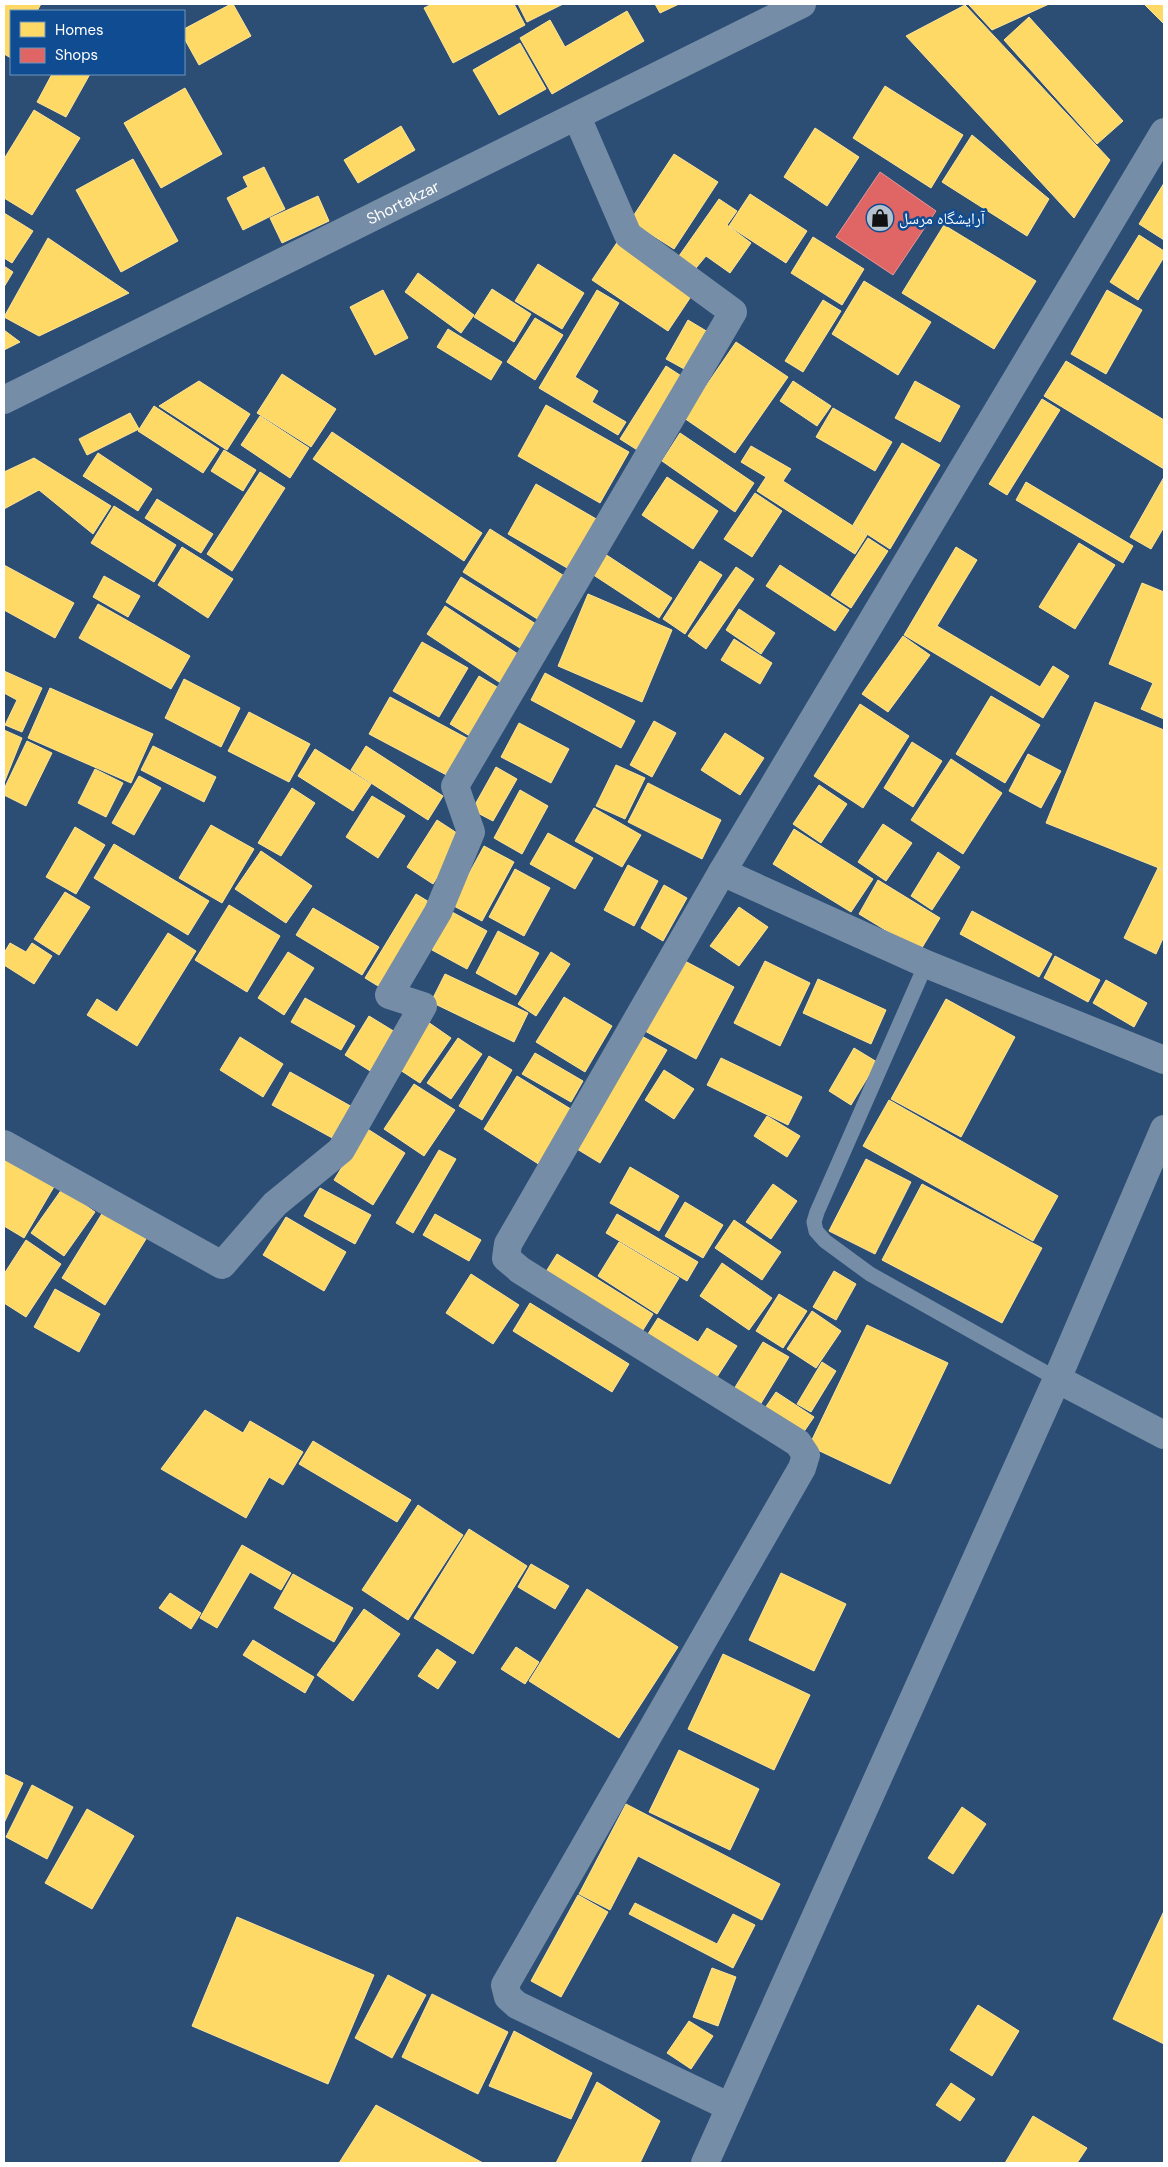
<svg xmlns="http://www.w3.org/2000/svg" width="1168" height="2167" font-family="'DM Sans','Noto Naskh Arabic',sans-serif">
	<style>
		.homes { fill: #ffd966; stroke: #ffe494 }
		.shops { fill: #e06666; stroke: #e99494 }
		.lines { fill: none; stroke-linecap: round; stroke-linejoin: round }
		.service { stroke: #758da7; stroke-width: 15 }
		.minor { stroke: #758da7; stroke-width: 28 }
		.tertiary { stroke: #758da7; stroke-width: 28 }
		.labels { text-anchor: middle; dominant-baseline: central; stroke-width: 5; stroke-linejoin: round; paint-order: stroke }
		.street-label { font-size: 16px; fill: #fff; stroke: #0f4c92 }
		.poi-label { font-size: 16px; fill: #fff; stroke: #0f4c92; text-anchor: start }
	</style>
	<rect width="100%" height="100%" fill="#2d4e74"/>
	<!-- homes -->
	<g class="homes">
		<path d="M4 4H41L37 11H11V58L4 54Z"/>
		<path d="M231 4H233L251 36 199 65 184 38V29Z"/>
		<path d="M432 4H514L525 25 453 63 424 8Z"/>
		<path d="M518 4H563L527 22Z"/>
		<path d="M655 4H679L660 13Z"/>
		<path d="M971 4H1049L992 30 969 5Z"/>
		<path d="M1144 4H1164V24Z"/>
		<path d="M965 5 1110 160 1074 218 906 36Z"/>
		<path d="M627 11 644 41 552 94 520 38 550 20 565 47Z"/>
		<path d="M1029 17 1123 121 1097 144 1004 40Z"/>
		<path d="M520 43 546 89 499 115 473 70Z"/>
		<path d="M52 74H90L66 117 37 102Z"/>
		<path d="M885 86 963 135 931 188 853 138Z"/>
		<path d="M185 88 222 154 161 188 124 123Z"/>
		<path d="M34 110 80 138 32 215 4 198V159Z"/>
		<path d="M401 126 415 150 358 183 344 160Z"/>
		<path d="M815 128 859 157 827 206 784 177Z"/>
		<path d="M972 135 1049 199 1027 236 942 182Z"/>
		<path d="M674 154 718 182 674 249 630 221Z"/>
		<path d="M133 159 178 241 121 272 76 190Z"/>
		<path d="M264 167 285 209 243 230 227 198 248 187 243 177Z"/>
		<path d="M1164 183V240L1139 224Z"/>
		<path d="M750 194 807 231 786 263 729 226Z"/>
		<path d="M318 196 329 221 282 243 270 218Z"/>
		<path d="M719 199 737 211 727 225 751 243 730 273 706 256 696 268 679 256Z"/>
		<path d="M4 213 33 231 12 263 4 258Z"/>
		<path d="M944 225 1036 281 994 349 902 293Z"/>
		<path d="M1139 235 1164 251V257L1138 300 1110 282Z"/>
		<path d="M813 237 864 269 842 305 791 273Z"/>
		<path d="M48 238 129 293 39 336 4 317Z"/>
		<path d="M618 241 694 292 668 331 592 280Z"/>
		<path d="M538 264 584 293 562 329 515 301Z"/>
		<path d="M4 266 13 272 4 287Z"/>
		<path d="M418 273 474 315 461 333 405 292Z"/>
		<path d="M864 281 931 322 898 375 832 334Z"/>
		<path d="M492 289 531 314 514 342 474 317Z"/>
		<path d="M383 290 408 338 375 355 350 307Z"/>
		<path d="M597 290 619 303 575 377 598 391 592 402 626 422 618 435 539 388Z"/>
		<path d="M1107 290 1142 310 1106 374 1071 354Z"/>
		<path d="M823 300 841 311 803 372 785 361Z"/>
		<path d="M535 318 563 335 535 380 507 362Z"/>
		<path d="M688 320 708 332 686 370 666 359Z"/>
		<path d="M448 329 502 362 491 380 437 347Z"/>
		<path d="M4 330 20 342 4 350Z"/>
		<path d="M736 342 788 377 735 453 684 418Z"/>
		<path d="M1066 361 1164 420V469L1044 396Z"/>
		<path d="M666 366 689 381 642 453 620 439Z"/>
		<path d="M282 374 336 409 311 447 257 413Z"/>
		<path d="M199 381 250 414 227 450 159 406Z"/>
		<path d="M793 381 831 406 817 426 780 401Z"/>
		<path d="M915 381 960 406 940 442 895 418Z"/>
		<path d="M1042 399 1060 410 1007 495 989 484Z"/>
		<path d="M546 405 629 452 600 503 518 456Z"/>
		<path d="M154 406 219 449 203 473 138 431Z"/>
		<path d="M833 408 892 442 875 471 816 437Z"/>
		<path d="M130 413 139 429 87 455 79 439Z"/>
		<path d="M260 416 309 448 290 478 241 445Z"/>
		<path d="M332 432 482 533 464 561 313 459Z"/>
		<path d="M680 433 754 483 735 512 662 461Z"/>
		<path d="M902 443 940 465 890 549 853 525Z"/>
		<path d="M751 446 791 469 783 481 867 535 855 554 757 491 766 477 741 462Z"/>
		<path d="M224 450 256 470 243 491 211 471Z"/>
		<path d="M98 453 152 489 138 511 83 476Z"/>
		<path d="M34 458 111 506 93 534 39 490 4 509V472Z"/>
		<path d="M260 472 285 488 232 571 207 554Z"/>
		<path d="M667 477 718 511 693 549 642 515Z"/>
		<path d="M1164 477V527L1151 549 1130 537Z"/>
		<path d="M1026 482 1133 546 1123 563 1016 500Z"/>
		<path d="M536 484 598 520 569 569 508 534Z"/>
		<path d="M755 493 782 511 752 557 724 539Z"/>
		<path d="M157 499 213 534 201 553 145 518Z"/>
		<path d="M114 506 176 545 154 582 91 543Z"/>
		<path d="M490 529 569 579 542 622 463 572Z"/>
		<path d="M868 538 888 551 851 608 831 595Z"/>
		<path d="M1079 543 1115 565 1075 629 1039 607Z"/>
		<path d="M182 547 233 579 208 618 158 585Z"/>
		<path d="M956 547 977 560 937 626 1040 687 1053 666 1069 676 1043 718 904 635Z"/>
		<path d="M605 554 672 598 659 618 592 574Z"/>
		<path d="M700 561 722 575 685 634 663 619Z"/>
		<path d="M4 565 74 603 55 638 4 610Z"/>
		<path d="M780 565 849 610 835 631 766 586Z"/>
		<path d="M736 567 754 579 706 649 688 636Z"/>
		<path d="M104 576 140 596 128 617 93 597Z"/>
		<path d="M461 577 536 624 520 648 446 602Z"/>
		<path d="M1142 583 1164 592V719L1141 709 1153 683 1109 664Z"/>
		<path d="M588 594 672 630 642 702 558 666Z"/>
		<path d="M98 604 190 656 171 689 79 638Z"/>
		<path d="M445 606 524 658 505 686 427 634Z"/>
		<path d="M739 609 775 633 761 654 726 630Z"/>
		<path d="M903 636 930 655 888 712 862 694Z"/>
		<path d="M734 639 772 663 760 684 721 660Z"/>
		<path d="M422 642 468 668 439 717 393 691Z"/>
		<path d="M4 671 42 688 22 732 5 725 17 700 4 693Z"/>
		<path d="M545 673 635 721 621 748 531 700Z"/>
		<path d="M479 676 507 693 478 741 450 724Z"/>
		<path d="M184 679 240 708 221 747 165 718Z"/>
		<path d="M50 688 153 734 131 783 28 738Z"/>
		<path d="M991 696 1040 725 1005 783 956 754Z"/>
		<path d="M390 697 474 742 454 779 369 734Z"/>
		<path d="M1095 702 1164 730V870L1046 823Z"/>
		<path d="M860 704 909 736 863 808 814 776Z"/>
		<path d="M249 712 310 744 289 782 228 751Z"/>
		<path d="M654 721 676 733 652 777 630 765Z"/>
		<path d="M519 723 569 749 551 783 501 757Z"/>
		<path d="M4 730 22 738 4 783Z"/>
		<path d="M725 733 764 758 740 795 701 770Z"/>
		<path d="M27 741 52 753 26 806 4 795V789Z"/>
		<path d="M912 742 942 761 913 807 884 788Z"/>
		<path d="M153 746 216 777 204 802 141 770Z"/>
		<path d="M366 746 443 796 428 820 351 770Z"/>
		<path d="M315 749 371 784 353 811 298 776Z"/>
		<path d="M1028 754 1061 771 1041 808 1009 791Z"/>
		<path d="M951 759 1002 793 963 854 911 820Z"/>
		<path d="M616 765 645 778 625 819 596 806Z"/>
		<path d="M496 767 517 779 493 821 472 810Z"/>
		<path d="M95 769 123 783 106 817 78 803Z"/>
		<path d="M139 776 161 788 134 835 112 823Z"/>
		<path d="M648 783 721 820 702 859 628 822Z"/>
		<path d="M819 785 847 804 821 843 793 824Z"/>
		<path d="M292 788 315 803 281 856 258 843Z"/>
		<path d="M520 790 548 806 522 854 494 838Z"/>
		<path d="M372 796 405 816 378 858 346 837Z"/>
		<path d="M594 808 641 835 622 867 575 841Z"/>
		<path d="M437 820 463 837 433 884 407 867Z"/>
		<path d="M883 824 912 843 886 881 858 862Z"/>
		<path d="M211 825 254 849 222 903 179 878Z"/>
		<path d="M75 827 105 845 76 894 46 877Z"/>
		<path d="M794 829 873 879 851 912 773 864Z"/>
		<path d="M548 833 593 858 575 889 530 864Z"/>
		<path d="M114 844 209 901 188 935 94 878Z"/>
		<path d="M484 846 514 862 482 921 452 905Z"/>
		<path d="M261 851 312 886 286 923 235 889Z"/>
		<path d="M938 852 960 867 932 910 911 896Z"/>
		<path d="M628 865 658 881 634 926 604 910Z"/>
		<path d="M1158 868 1164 871V936L1156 954 1124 938Z"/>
		<path d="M515 869 550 888 524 936 489 917Z"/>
		<path d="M878 880 940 918 920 951 859 914Z"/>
		<path d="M664 885 687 898 663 941 641 928Z"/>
		<path d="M65 892 90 907 59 955 34 939Z"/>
		<path d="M416 894 434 905 383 989 365 978Z"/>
		<path d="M229 905 280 936 247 992 195 960Z"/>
		<path d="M739 907 768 927 739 966 710 946Z"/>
		<path d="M313 908 379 947 362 975 296 935Z"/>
		<path d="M972 911 1052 954 1039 977 960 934Z"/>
		<path d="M452 912 487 931 467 969 432 950Z"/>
		<path d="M498 931 539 953 516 995 476 973Z"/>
		<path d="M168 933 196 951 137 1046 87 1015 97 999 117 1012Z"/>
		<path d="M10 943 26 952 32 943 52 956 34 984 4 965V953Z"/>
		<path d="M288 952 314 968 284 1015 258 998Z"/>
		<path d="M551 952 570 964 536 1016 518 1004Z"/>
		<path d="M1055 956 1100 980 1088 1002 1044 978Z"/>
		<path d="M683 960 734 987 696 1059 645 1031Z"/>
		<path d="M765 961 810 983 780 1046 734 1023Z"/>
		<path d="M445 974 528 1013 514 1042 431 1002Z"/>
		<path d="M818 979 886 1010 871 1044 803 1013Z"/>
		<path d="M1106 980 1147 1003 1134 1027 1093 1003Z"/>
		<path d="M564 997 612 1026 585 1072 536 1042Z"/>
		<path d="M305 998 355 1026 341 1050 291 1022Z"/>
		<path d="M946 999 1015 1037 961 1137 891 1099Z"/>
		<path d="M369 1016 400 1035 375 1074 345 1055Z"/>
		<path d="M428 1022 451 1038 420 1083 397 1068Z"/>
		<path d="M638 1034 667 1050 600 1163 572 1146Z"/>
		<path d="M240 1037 283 1064 263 1097 220 1070Z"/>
		<path d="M458 1038 482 1054 451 1099 427 1083Z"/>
		<path d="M854 1048 877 1062 851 1105 829 1091Z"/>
		<path d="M535 1053 583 1081 571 1102 522 1074Z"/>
		<path d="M489 1056 512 1070 482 1120 459 1106Z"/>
		<path d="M721 1058 802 1097 788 1125 707 1085Z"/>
		<path d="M664 1070 694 1089 674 1119 645 1100Z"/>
		<path d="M290 1072 354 1108 336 1140 272 1105Z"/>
		<path d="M517 1076 574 1111 540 1165 484 1129Z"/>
		<path d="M414 1084 455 1110 424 1156 384 1129Z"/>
		<path d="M889 1100 1058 1196 1033 1241 863 1146Z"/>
		<path d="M767 1116 800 1136 787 1157 754 1136Z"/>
		<path d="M366 1128 405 1153 373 1205 334 1180Z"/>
		<path d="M439 1150 456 1159 413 1233 396 1223Z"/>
		<path d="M4 1154 55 1185 24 1238 4 1226Z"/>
		<path d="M866 1159 911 1182 875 1254 829 1231Z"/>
		<path d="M630 1167 679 1196 659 1231 610 1203Z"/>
		<path d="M773 1184 797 1201 771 1239 746 1222Z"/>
		<path d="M922 1184 1042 1248 1002 1323 882 1260Z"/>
		<path d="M320 1188 371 1215 355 1244 304 1216Z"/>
		<path d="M62 1189 95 1212 64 1256 31 1233Z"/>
		<path d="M685 1202 723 1225 703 1258 665 1236Z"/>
		<path d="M103 1212 146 1239 105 1305 62 1278Z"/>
		<path d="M435 1214 481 1240 469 1261 423 1235Z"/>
		<path d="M617 1214 698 1262 687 1281 606 1233Z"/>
		<path d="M286 1217 346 1252 324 1291 263 1255Z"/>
		<path d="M734 1220 781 1252 762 1280 715 1248Z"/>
		<path d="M26 1240 61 1264 26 1317 4 1303V1274Z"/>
		<path d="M619 1242 679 1278 657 1314 598 1276Z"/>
		<path d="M557 1254 653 1314 638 1338 542 1278Z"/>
		<path d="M722 1263 772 1298 749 1330 700 1296Z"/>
		<path d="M834 1271 856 1284 836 1320 813 1307Z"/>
		<path d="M471 1274 519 1305 493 1344 446 1313Z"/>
		<path d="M55 1289 100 1314 79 1352 34 1327Z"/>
		<path d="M779 1294 807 1311 783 1348 756 1331Z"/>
		<path d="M530 1303 629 1364 612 1392 513 1331Z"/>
		<path d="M812 1311 841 1331 816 1368 787 1349Z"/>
		<path d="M658 1318 698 1342 707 1328 737 1346 715 1380 646 1337Z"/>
		<path d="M867 1325 948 1363 890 1484 809 1446Z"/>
		<path d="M763 1342 789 1357 760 1405 734 1389Z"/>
		<path d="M822 1362 836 1371 811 1412 797 1404Z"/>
		<path d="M776 1392 814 1417 803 1433 765 1408Z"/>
		<path d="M205 1410 243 1433 250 1421 303 1452 283 1485 269 1477 246 1518 161 1469Z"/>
		<path d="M313 1441 411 1500 397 1522 299 1464Z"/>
		<path d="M418 1505 463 1535 408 1620 362 1590Z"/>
		<path d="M469 1529 527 1566 473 1654 414 1618Z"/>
		<path d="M242 1545 291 1573 281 1590 250 1572 217 1628 200 1618Z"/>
		<path d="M531 1564 569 1586 555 1609 518 1587Z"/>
		<path d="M781 1573 846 1604 814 1671 749 1640Z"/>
		<path d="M293 1574 353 1608 334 1642 274 1608Z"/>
		<path d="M587 1589 678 1647 619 1738 529 1681Z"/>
		<path d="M170 1593 201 1613 191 1629 159 1608Z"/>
		<path d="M364 1609 400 1634 353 1701 317 1675Z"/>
		<path d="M253 1640 314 1677 305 1693 243 1655Z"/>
		<path d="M516 1647 539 1662 525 1684 501 1669Z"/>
		<path d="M437 1649 456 1662 438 1689 418 1676Z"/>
		<path d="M723 1654 810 1695 774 1770 688 1729Z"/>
		<path d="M679 1750 759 1789 730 1850 649 1812Z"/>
		<path d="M4 1774 23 1783 4 1823Z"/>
		<path d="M32 1785 73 1807 47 1859 6 1837Z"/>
		<path d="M626 1804 780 1884 762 1920 638 1856 610 1910 579 1894Z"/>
		<path d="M962 1807 986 1824 953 1874 928 1858Z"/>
		<path d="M87 1809 134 1836 92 1909 45 1883Z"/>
		<path d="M578 1895 608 1912 561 1997 531 1981Z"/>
		<path d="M635 1903 717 1944 733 1914 755 1925 733 1968 629 1914Z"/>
		<path d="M1164 1911V2044L1113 2019Z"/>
		<path d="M237 1917 374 1975 328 2084 192 2026Z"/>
		<path d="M712 1968 736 1977 718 2026 693 2017Z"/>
		<path d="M388 1975 426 1995 392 2058 355 2038Z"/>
		<path d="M432 1994 508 2032 478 2094 402 2057Z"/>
		<path d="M978 2005 1019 2031 992 2076 950 2050Z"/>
		<path d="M689 2021 713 2036 691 2069 667 2053Z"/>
		<path d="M514 2031 592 2073 571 2119 489 2086Z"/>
		<path d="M597 2082 660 2121 640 2163H556Z"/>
		<path d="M951 2083 975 2099 960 2121 936 2105Z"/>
		<path d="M376 2105 483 2163H339Z"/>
		<path d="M1033 2116 1087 2148 1077 2163H1005Z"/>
	</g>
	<!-- shops -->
	<path class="shops" d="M880 172 936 211 893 275 836 237Z"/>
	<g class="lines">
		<!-- service -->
		<path class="service" d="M926 964 817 1212 814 1222 816 1231 825 1241 870 1274 1057 1379"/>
		<!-- minor -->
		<g class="minor">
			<path d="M722 872 926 964 1164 1060"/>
			<path d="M4 1144 222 1265 275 1204 341 1150 423 1006 389 995 438 912 471 832 455 786 733 312 628 235 577 117"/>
			<path d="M1057 1379 1164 1435"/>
			<path d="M730 2107 517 2005 508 1997 505 1985 802 1468 806 1455 798 1443 520 1270 506 1258 508 1244 722 872 1164 132"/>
			<path d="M705 2163 1057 1379 1164 1129"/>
		</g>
		<!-- tertiary -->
		<path class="tertiary" id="s1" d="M4 400 802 4"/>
	</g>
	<!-- icons -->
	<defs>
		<symbol id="shop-disc" viewBox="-11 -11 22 22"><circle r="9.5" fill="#b6c1ce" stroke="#0f4c92"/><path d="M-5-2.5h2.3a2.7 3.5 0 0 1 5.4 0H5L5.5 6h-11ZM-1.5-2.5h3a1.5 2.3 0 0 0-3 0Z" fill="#111"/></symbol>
	</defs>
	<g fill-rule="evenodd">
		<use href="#shop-disc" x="864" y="202" width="32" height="32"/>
	</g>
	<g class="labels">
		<!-- street labels -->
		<g class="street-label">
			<text stroke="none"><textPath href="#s1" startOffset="445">Shortakzar</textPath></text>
		</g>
		<!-- poi labels -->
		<g class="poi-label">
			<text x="899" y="218">آرایشگاه مرسل</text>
		</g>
	</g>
	<!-- border -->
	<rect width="1168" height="2167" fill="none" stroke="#ffffff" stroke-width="10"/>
	<!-- legend -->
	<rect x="10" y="10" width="175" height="65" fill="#0f4c92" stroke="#6f94be"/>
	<rect x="20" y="22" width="25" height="15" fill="#ffd966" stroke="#6f94be"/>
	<text x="55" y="35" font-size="15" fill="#ffffff">Homes</text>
	<rect x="20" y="48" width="25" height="15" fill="#e06666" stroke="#6f94be"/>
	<text x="55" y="60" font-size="15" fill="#ffffff">Shops</text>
</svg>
